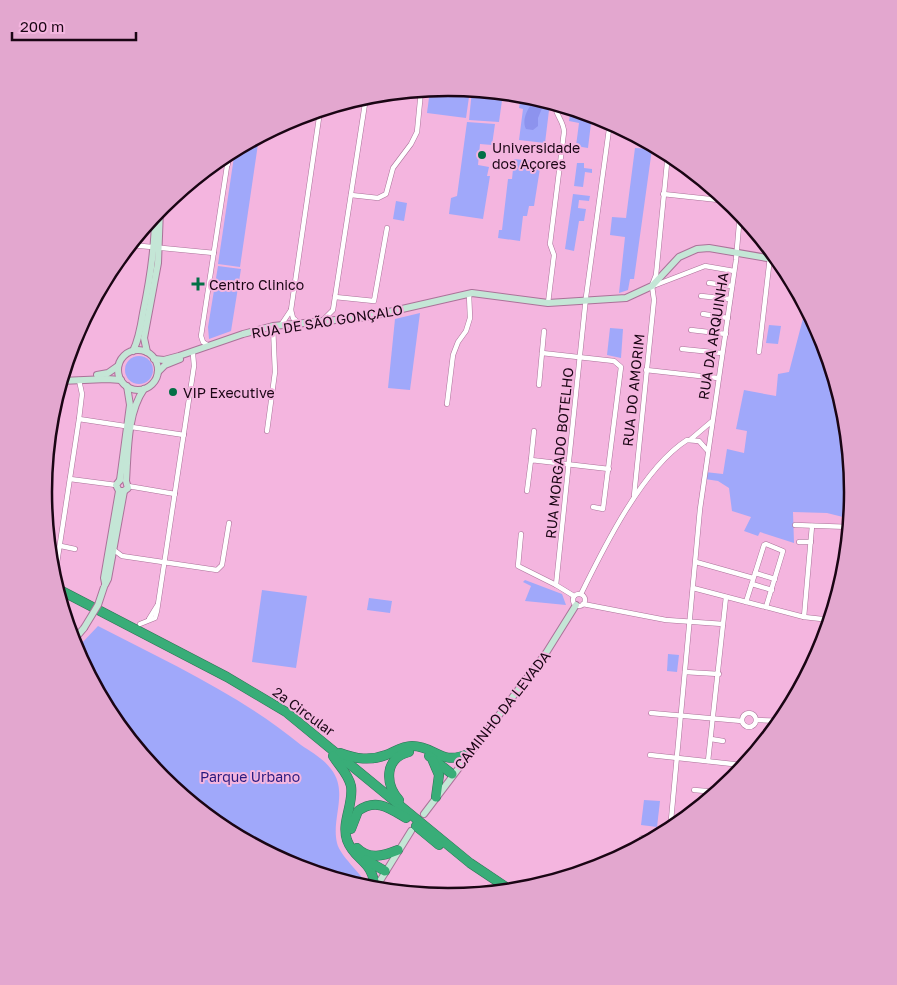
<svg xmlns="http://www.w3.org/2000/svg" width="897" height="985" font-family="'Golos Text',sans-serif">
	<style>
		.green { fill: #a0a8fa }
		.forest { fill: #8d93ee }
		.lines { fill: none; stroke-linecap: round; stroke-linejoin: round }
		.street-casing { stroke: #ab7299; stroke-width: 5.5 }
		.secondary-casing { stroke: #ab7299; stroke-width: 8 }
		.highway-casing { stroke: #2e7255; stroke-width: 10 }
		.street { stroke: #fff; stroke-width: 4.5 }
		.secondary { stroke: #c4e6d6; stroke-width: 6 }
		.highway { stroke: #39ad78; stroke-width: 9 }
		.secondary-bridge-casing { stroke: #ab7299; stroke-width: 8; stroke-linecap: butt }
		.secondary-bridge { stroke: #c4e6d6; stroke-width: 6 }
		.poi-dot { fill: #036f46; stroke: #f4b5df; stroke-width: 2 }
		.labels { text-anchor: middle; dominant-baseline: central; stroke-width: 4; stroke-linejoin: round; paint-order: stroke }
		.poi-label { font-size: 14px; fill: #1a0514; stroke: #f4b5df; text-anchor: start }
		.street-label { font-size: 14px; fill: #1a0514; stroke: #f4b5df }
		.park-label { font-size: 14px; fill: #28197d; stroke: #f4b5df }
		.rim { fill: none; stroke: #1a0514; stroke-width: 2.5 }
	</style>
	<rect width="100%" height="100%" fill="#f4b5df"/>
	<!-- green -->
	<g class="green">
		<path d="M449 88 470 90 466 118 427 113 430 90Z"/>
		<path d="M472 90 503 93 499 122 469 120Z"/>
		<path d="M521 95 550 102 545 143 519 140 523 109 519 108Z"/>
		<path d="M571 109 592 115 588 148 576 146 579 123 569 121Z"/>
		<path d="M467 122 495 124 492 145 480 144 478 165 489 167 487 176H490L483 219 449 214 451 198 457 196Z"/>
		<path d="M259 137 240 267 218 264 235 150Z"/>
		<path d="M635 148 652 149 634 279H630L628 290 619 293 625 237 610 235 612 217 626 218Z"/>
		<path d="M514 159 541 162 534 206H529L527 216H523L520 241 498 238 499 230H502L508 179H512Z"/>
		<path d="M577 163H584V168L592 169V173L585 172 583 187 574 186Z"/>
		<path d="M573 194 590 196 589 201 579 200 578 208 586 209 584 221H579L574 251 565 249Z"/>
		<path d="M396 201 407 203 404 221 393 219Z"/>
		<path d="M218 266 241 269 231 331 209 339 208 327Z"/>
		<path d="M806 307C840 370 858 447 851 519L827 513 793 512 794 543 760 532 758 536 744 531 751 517 732 511 729 488 718 481 705 479V472L723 474 727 449 744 453 747 431 736 429 744 390 776 396 778 374 789 372Z"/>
		<path d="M420 313 410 390 388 388 395 319Z"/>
		<path d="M769 325 781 326 778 344 766 343Z"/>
		<path d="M610 328 623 329 621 358 607 355Z"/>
		<circle cx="139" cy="370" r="14"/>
		<path d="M525 580 562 594 566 605 525 601 531 586 523 582Z"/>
		<path d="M262 590 307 596 296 668 252 662Z"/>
		<path d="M369 598 392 601 390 613 367 610Z"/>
		<path d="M98 626C168 662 240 695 301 745 311 752 324 759 331 769 349 792 331 818 337 843 340 856 360 872 368 886L366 888 293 866 223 829 162 778 112 717 80 657 85 652 81 644Z"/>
		<path d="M668 654 679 655 677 672 667 671Z"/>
		<path d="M644 800 660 801 657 827 641 825Z"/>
	</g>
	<!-- forest -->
	<path class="forest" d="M536 98 545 101 538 118V126L533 130 526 129C521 118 529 107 536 98Z"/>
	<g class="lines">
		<defs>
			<g id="street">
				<path d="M215 163 228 164"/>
				<path d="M663 194 728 201"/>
				<path d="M351 195 378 198 386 194 393 168 411 144 417 132 421 91"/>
				<path d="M131 245 214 253"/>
				<path d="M709 283 732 286"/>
				<path d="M652 285 656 275 668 153"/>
				<path d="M653 286 705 266 734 271"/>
				<path d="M701 296 730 299"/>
				<path d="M335 297 374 301 387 228"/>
				<path d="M548 303 554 255 550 244 564 132C564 121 555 115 555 104"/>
				<path d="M291 310 293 318 299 323"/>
				<path d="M703 314 728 318"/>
				<path d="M322 321 333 310 366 97"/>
				<path d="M281 325 291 310 320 111"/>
				<path d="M691 330 726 334"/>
				<path d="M209 346 203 342 201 336 229 153"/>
				<path d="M682 349 722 353"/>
				<path d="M759 352 770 257"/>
				<path d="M542 353 614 361 621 367 603 509 593 507"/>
				<path d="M646 370 718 378"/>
				<path d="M539 385 544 331"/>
				<path d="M447 404 453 355 458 342 466 331 470 318 469 294"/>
				<path d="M79 419 184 435"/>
				<path d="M267 431 275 372 273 326"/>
				<path d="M691 439 711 422"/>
				<path d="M531 460 534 431"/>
				<path d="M70 479 116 485"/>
				<path d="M128 486 175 494"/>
				<path d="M527 491 531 460 609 469"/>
				<path d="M634 496 654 300 652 286"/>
				<path d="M795 525 850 527"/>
				<path d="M521 534 518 566 556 585"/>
				<path d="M799 542H811"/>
				<path d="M61 546 75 549"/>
				<path d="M114 550 122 556 217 570 222 565 229 523"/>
				<path d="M696 562 753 578"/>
				<path d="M755 573 775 579"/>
				<path d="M55 576 79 419 82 394 79 380"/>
				<path d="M843 579 847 527"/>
				<path d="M752 584 772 590"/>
				<path d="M693 588 804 617 831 620"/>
				<path d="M581 594C604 547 643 468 687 440L699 441 707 450"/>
				<circle cx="579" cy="600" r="6"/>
				<path d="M574 596 556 585 586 297 610 122"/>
				<path d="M746 602 764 545 766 544 783 551 766 607"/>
				<path d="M583 604 666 620 723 624"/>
				<path d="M804 617 812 526"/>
				<path d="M149 619 157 606"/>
				<path d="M140 624 155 618 157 611 194 366 193 354"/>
				<path d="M685 672 719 674"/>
				<circle cx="749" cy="720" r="7"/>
				<path d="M651 713 742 721"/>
				<path d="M757 720 782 721"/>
				<path d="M711 739 723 741"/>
				<path d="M650 755 742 765"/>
				<path d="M708 761 726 597"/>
				<path d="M694 790 718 792"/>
				<path d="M706 803V791"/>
				<path d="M670 831 700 509 736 260 740 213"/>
				<path d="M642 838 654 839"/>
				<path d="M379 883 389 891"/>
			</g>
			<g id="secondary">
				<circle cx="138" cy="370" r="20"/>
				<path d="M133 351C139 339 141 326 143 313 150 280 155 249 155 215"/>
				<path d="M147 352 144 338 158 263 160 209"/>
				<path d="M154 359 164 360 179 356 243 334 273 326 367 317 472 293 548 303 626 298 652 286 679 257 697 249 709 248 779 260"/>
				<path d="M158 372 165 365 180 359"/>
				<path d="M97 375 108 373 118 366"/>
				<path d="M61 381 107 379 121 380"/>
				<path d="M120 480 130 405 127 386"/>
				<path d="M119 491H124L128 488 126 481C128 452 127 413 144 389"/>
				<path d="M105 583 104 578 119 491 116 485 120 480"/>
				<path d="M105 585 108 579 124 491"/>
				<path d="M73 641 84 628"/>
				<path d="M424 814 546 653 576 605"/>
				<path d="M375 889 411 831"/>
			</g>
			<g id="highway">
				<path d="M56 588 227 677 286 712 470 863 512 891"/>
				<path d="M340 753C356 759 370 761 386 755 394 752 402 746 412 746 436 746 440 766 468 754"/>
				<path d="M333 756C339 766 348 773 351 786 354 804 341 822 347 840 355 862 373 859 375 889"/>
				<path d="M429 756 452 774"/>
				<path d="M433 761 439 775 436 797"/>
				<path d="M399 800C385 784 384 758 409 752"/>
				<path d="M416 826 439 845"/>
				<path d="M351 829 358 811C376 798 389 808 406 818"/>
				<path d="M357 848C369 860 383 856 398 850"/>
				<path d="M366 860 385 871"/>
			</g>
		</defs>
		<!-- street casing -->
		<use href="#street" class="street-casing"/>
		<!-- secondary casing -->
		<use href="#secondary" class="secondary-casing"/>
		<!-- highway casing -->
		<use href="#highway" class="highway-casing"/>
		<!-- street -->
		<use href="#street" class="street"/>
		<!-- secondary -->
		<use href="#secondary" class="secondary"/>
		<!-- highway -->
		<use href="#highway" class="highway"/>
		<defs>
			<path id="secondary-bridge" d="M84 628 98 605 104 587"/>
		</defs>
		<!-- secondary-bridge casing -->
		<use href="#secondary-bridge" class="secondary-bridge-casing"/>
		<!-- secondary-bridge -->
		<use href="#secondary-bridge" class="secondary-bridge"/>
	</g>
	<!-- markers -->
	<g class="poi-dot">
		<circle cx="482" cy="155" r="5"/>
		<path d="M195.5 276.5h5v5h5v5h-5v5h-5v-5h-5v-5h5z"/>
		<circle cx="173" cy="392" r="5"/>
	</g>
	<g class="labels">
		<!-- poi labels -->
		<g class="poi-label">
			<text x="492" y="147">Universidade<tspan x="492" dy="16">dos Açores</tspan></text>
			<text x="209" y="284">Centro Clinico</text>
			<text x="183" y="392">VIP Executive</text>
		</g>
		<!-- street labels -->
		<g class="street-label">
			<text transform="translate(327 321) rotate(-9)">RUA DE SÃO GONÇALO</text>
			<text transform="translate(713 336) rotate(-81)">RUA DA ARQUINHA</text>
			<text transform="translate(633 390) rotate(-84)">RUA DO AMORIM</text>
			<text transform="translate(559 453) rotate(-84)">RUA MORGADO BOTELHO</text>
			<text transform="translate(502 710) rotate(-52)">CAMINHO DA LEVADA</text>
			<text transform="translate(304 711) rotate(36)">2ª Circular</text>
		</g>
		<!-- park labels -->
		<g class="park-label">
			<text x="250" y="776">Parque Urbano</text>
		</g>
	</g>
	<!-- crop -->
	<path d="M0 0H897V985H0ZM52 492a396 396 0 1 1 792 0a396 396 0 1 1-792 0Z" fill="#e3a7cf" fill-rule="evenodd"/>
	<path class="rim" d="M52 492a396 396 0 1 1 792 0a396 396 0 1 1-792 0Z"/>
	<!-- scale -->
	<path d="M12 32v8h124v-8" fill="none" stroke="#1a0514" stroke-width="2.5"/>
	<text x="20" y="32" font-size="15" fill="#1a0514" stroke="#f4b5df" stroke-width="4" paint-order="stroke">200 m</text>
</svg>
